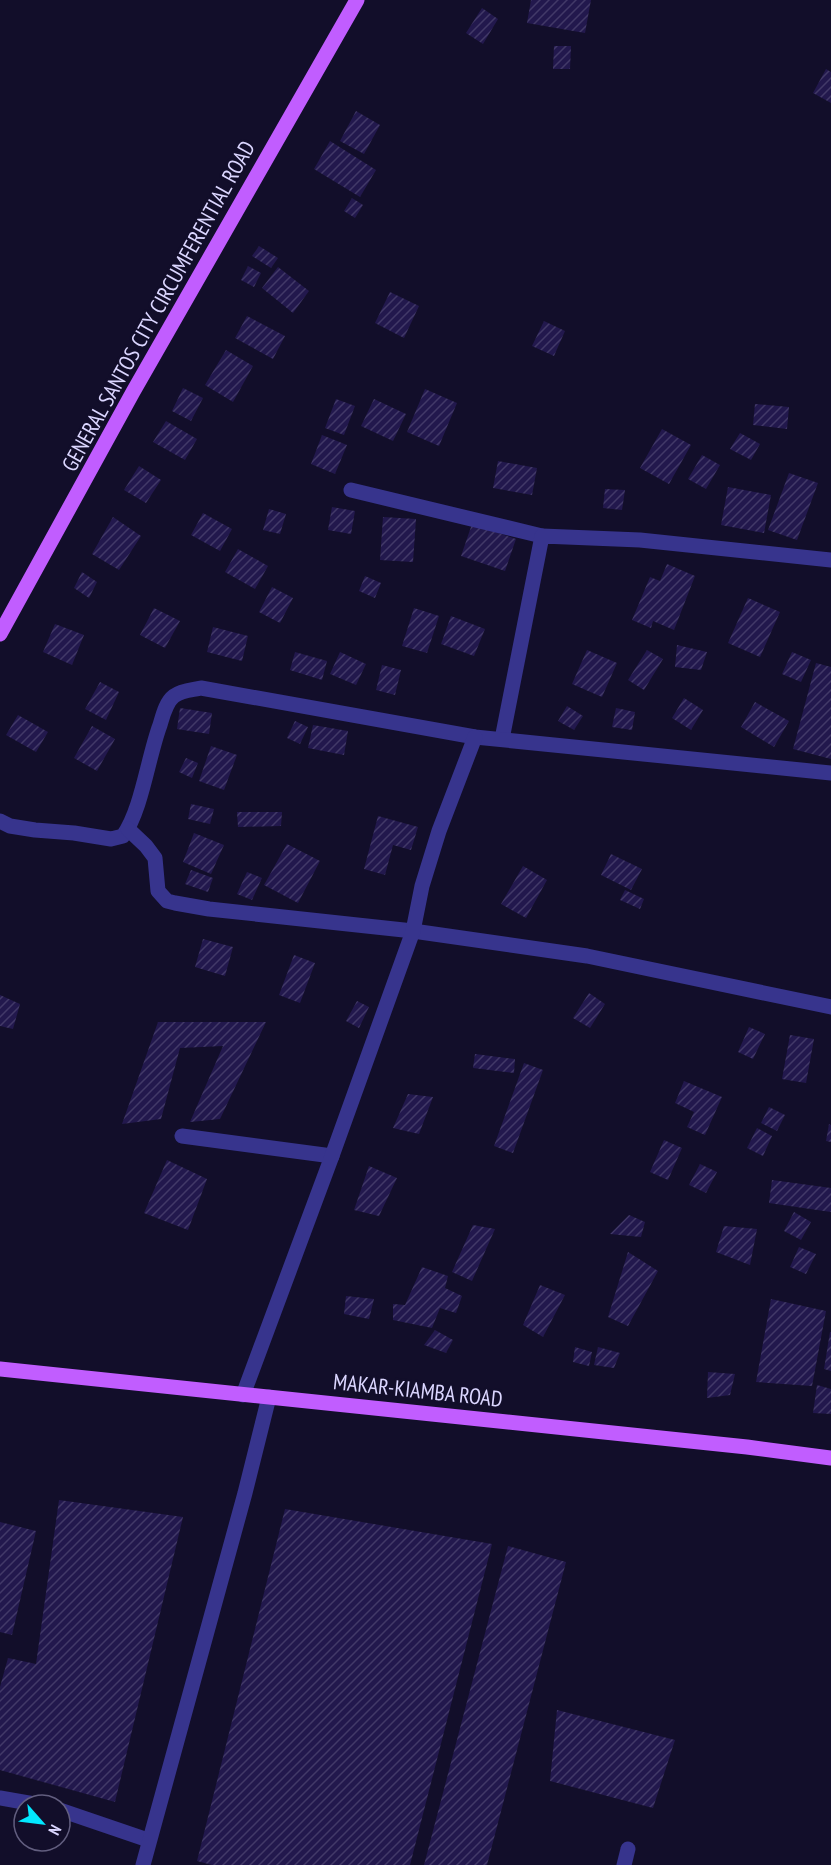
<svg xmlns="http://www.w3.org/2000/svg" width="831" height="1865" font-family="'PT Sans Narrow',sans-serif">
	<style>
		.building { fill: url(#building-hatch) }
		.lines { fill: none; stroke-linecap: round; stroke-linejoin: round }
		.service { stroke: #37348d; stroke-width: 15 }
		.minor { stroke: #37348d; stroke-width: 15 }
		.primary { stroke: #c15dff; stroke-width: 15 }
		.labels { text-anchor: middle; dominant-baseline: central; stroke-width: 5; stroke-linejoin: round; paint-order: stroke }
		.street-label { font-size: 22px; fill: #dbd6ff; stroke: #120e2a }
	</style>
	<defs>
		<pattern id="building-hatch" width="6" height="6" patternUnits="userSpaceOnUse" patternTransform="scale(1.5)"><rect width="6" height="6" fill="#22184d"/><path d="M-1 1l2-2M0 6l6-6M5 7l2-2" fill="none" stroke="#423968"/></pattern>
	</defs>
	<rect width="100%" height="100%" fill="#120e2a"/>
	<!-- building -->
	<g class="building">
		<path d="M531 0H591L585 33 527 23Z"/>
		<path d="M482 8 498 19 483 44 466 33Z"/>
		<path d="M554 46H571L570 69H553Z"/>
		<path d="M826 69 831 72V103L813 93Z"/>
		<path d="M356 111 380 125 364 154 340 141Z"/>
		<path d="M330 141 376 170 360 197 314 169Z"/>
		<path d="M352 198 363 205 355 218 344 211Z"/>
		<path d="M259 246 278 258 271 268 252 256Z"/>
		<path d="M248 266 261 273 254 287 241 280Z"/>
		<path d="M278 267 309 291 293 313 262 288Z"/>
		<path d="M390 292 419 306 404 338 375 323Z"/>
		<path d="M247 316 285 336 273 359 235 338Z"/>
		<path d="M544 321 565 331 554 356 532 346Z"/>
		<path d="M226 350 253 366 233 402 205 385Z"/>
		<path d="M183 388 203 398 191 421 172 411Z"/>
		<path d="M425 389 457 403 439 446 407 432Z"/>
		<path d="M336 399 355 406 344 435 325 428Z"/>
		<path d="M374 399 406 414 393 441 361 426Z"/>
		<path d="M755 404 789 407 787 429 753 425Z"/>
		<path d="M166 421 197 439 185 460 153 442Z"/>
		<path d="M662 429 691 445 669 484 640 468Z"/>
		<path d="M740 433 760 444 751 460 730 449Z"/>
		<path d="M322 435 347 445 335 474 311 464Z"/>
		<path d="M702 455 720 465 706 489 688 479Z"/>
		<path d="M498 461 537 468 532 495 493 488Z"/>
		<path d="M139 466 161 480 146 503 124 490Z"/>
		<path d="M789 473 818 483 797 540 768 530Z"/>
		<path d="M728 487 771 495 764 533 721 525Z"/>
		<path d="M605 489 625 490 622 510 603 508Z"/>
		<path d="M332 507 355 511 351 534 328 530Z"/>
		<path d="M269 509 286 514 280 534 263 530Z"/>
		<path d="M203 513 232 529 220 551 191 535Z"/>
		<path d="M113 517 141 536 119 570 92 554Z"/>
		<path d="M383 517 416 519 413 562 380 560Z"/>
		<path d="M472 524 516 539 505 571 461 556Z"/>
		<path d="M238 549 268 566 255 589 225 572Z"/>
		<path d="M667 564 695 576 674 630 653 621 651 628 632 620 650 577 660 581Z"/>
		<path d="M82 572 97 582 89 598 74 588Z"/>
		<path d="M365 576 381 583 375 598 359 591Z"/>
		<path d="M272 587 293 598 280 623 259 612Z"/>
		<path d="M748 598 780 612 760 657 728 643Z"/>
		<path d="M154 608 180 621 165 648 140 635Z"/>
		<path d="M414 608 439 616 427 653 402 646Z"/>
		<path d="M451 616 485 629 474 656 441 644Z"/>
		<path d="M55 624 84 635 72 665 43 652Z"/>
		<path d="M213 627 248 636 242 661 207 652Z"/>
		<path d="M677 645 707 652 701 670 675 667Z"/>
		<path d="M587 650 617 663 602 697 572 684Z"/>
		<path d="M647 650 663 659 644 690 628 680Z"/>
		<path d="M295 652 327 661 322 680 290 670Z"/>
		<path d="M340 652 366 664 356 685 330 674Z"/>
		<path d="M792 652 811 660 801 682 782 674Z"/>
		<path d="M816 663 831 667V759L793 749Z"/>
		<path d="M382 665 401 670 395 695 376 690Z"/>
		<path d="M100 682 119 692 106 720 85 709Z"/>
		<path d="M684 698 703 710 691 730 672 718Z"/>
		<path d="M755 702 789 721 774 747 741 727Z"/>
		<path d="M567 706 583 716 574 730 558 721Z"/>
		<path d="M180 708 212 713 209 734 177 729Z"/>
		<path d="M616 708 635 712 632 730 612 727Z"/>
		<path d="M18 715 48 732 36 752 6 735Z"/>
		<path d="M295 721 308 727 300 744 287 738Z"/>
		<path d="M313 725 348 731 344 755 308 748Z"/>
		<path d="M92 726 115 739 97 771 74 758Z"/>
		<path d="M211 746 237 755 224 790 199 781Z"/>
		<path d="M186 758 198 763 192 778 179 772Z"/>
		<path d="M191 804 214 809 210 824 188 819Z"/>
		<path d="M237 812H282L281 826 238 827Z"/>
		<path d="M378 816 418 827 411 850 393 845 385 875 364 869Z"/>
		<path d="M194 833 224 845 211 874 183 862Z"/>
		<path d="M287 844 320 861 298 903 264 885Z"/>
		<path d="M611 854 642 869 631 890 601 875Z"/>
		<path d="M523 866 547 880 526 918 501 904Z"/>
		<path d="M191 870 213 878 208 892 185 884Z"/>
		<path d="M247 872 262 878 252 900 237 894Z"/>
		<path d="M625 890 644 899 640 909 620 900Z"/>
		<path d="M203 939 233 947 225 976 195 967Z"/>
		<path d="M294 955 315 963 300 1003 279 995Z"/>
		<path d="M589 993 605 1004 590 1028 573 1018Z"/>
		<path d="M0 995 20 1004 13 1029 0 1026Z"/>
		<path d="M357 1001 369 1007 359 1028 346 1021Z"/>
		<path d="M158 1022H266L220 1119 190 1122 223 1046 180 1048 161 1119 122 1124Z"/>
		<path d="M749 1027 765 1034 753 1059 738 1052Z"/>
		<path d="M790 1035 814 1039 806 1083 782 1079Z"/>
		<path d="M475 1054 515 1059 514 1073 473 1068Z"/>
		<path d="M524 1063 543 1070 513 1153 494 1146Z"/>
		<path d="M684 1081 722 1097 705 1135 687 1127 694 1112 675 1103Z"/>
		<path d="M408 1094 433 1097 419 1134 393 1128Z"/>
		<path d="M769 1107 785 1115 777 1131 761 1123Z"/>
		<path d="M829 1124 831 1125V1142L826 1141Z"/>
		<path d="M757 1128 772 1136 763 1156 747 1148Z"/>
		<path d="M664 1140 682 1148 668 1180 650 1172Z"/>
		<path d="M167 1160 207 1179 188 1230 144 1213Z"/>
		<path d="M700 1164 717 1172 706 1193 689 1185Z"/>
		<path d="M369 1166 397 1178 379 1216 354 1210Z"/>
		<path d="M772 1180 831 1188V1212L769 1203Z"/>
		<path d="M794 1212 811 1222 801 1240 784 1231Z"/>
		<path d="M629 1215 645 1222 641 1237 610 1234Z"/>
		<path d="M473 1225 495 1229 472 1281 452 1272Z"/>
		<path d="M724 1226 757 1229 750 1265 716 1252Z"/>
		<path d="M799 1247 816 1254 806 1274 790 1267Z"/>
		<path d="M628 1252 658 1271 628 1326 608 1317Z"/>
		<path d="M422 1267 448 1276 445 1288 462 1296 456 1313 440 1308 432 1328 393 1320V1304L405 1305Z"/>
		<path d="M540 1285 565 1295 543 1337 523 1325Z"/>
		<path d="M346 1296 374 1299 369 1319 344 1314Z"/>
		<path d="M771 1299 826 1311 812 1386 756 1382Z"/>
		<path d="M435 1330 453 1340 446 1353 424 1345Z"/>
		<path d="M830 1332H831V1371L824 1369Z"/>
		<path d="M575 1347 592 1352 589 1366 573 1362Z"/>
		<path d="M598 1347 620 1353 614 1368 594 1365Z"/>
		<path d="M708 1372 735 1374 730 1395 707 1398Z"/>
		<path d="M817 1385 831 1389V1414L813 1413Z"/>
		<path d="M59 1500 183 1517 115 1802 0 1770V1687L8 1658 36 1664Z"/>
		<path d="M285 1509 492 1544 410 1865H212L197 1861Z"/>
		<path d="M0 1522 36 1531 12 1635 0 1632Z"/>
		<path d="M508 1546 566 1562 487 1865H424Z"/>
		<path d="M557 1710 675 1740 653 1808 550 1781Z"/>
	</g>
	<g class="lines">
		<!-- service -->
		<g class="service">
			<path d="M182 1136 332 1156"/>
			<path d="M0 1798 40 1805"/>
			<path d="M60 1810 148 1840"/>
			<path d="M143 1865 245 1493 269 1397"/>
			<path d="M624 1865 628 1849"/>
		</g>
		<!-- minor -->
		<g class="minor">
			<path d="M351 490 542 536"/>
			<path d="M502 739 542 536 640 540 831 560"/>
			<path d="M0 821 10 826 35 830 74 833 111 839 123 836C142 809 148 757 160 725 163 715 166 702 174 696 182 690 193 690 201 688L475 737 831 773"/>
			<path d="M128 829 146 846 155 858 158 891 167 901 175 903 209 909 413 931 587 956 831 1007"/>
			<path d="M243 1395 332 1156 413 931 422 886 439 831 475 737"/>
		</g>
		<!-- primary -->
		<g class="primary">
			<path d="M0 634 133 392 357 0"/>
			<path d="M0 1369 747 1447 831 1458"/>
		</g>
	</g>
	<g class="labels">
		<!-- street labels -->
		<g class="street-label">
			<text transform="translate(158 306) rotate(-61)">GENERAL SANTOS CITY CIRCUMFERENTIAL ROAD</text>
			<text transform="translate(418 1390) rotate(6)">MAKAR-KIAMBA ROAD</text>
		</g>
	</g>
	<!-- north arrow -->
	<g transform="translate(42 1823) rotate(118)"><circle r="28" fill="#120e2a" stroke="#625e7f" stroke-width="1.5"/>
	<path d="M0-4.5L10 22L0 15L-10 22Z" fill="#02e8ff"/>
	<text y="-9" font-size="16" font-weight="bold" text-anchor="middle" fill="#dbd6ff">N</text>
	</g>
</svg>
